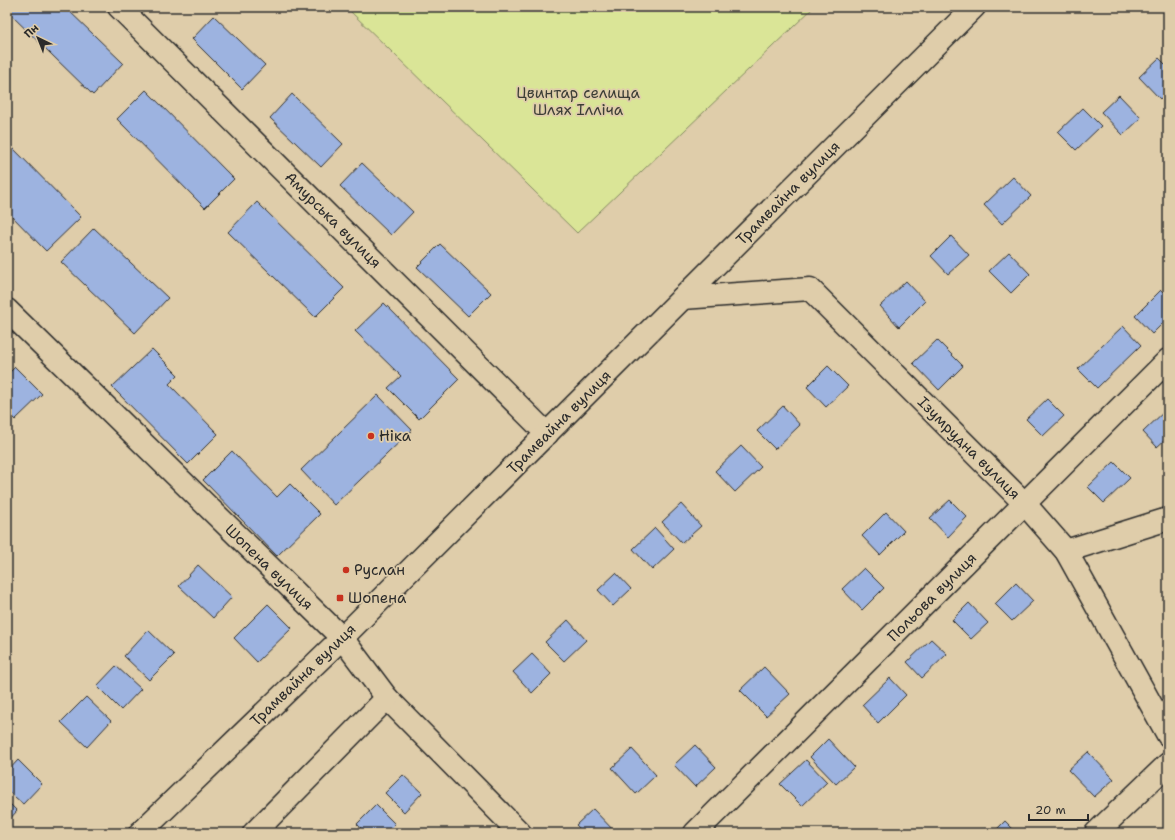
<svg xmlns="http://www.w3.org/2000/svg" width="1175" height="840" font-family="'Shantell Sans',sans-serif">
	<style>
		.green { fill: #dae597; stroke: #828861 }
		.building { fill: #9db3e0; stroke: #2b2b2b }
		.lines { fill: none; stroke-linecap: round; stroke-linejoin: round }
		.minor-casing { stroke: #2b2b2b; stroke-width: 25 }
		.minor { stroke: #dfcdaa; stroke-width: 22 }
		.poi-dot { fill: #c8321e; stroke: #dfcdaa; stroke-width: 1.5 }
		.labels { text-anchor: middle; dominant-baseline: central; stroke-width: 3.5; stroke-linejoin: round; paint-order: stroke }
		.park-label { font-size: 15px; fill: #3c3e36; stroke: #dfcdaa }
		.street-label { font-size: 15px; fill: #2b2b2b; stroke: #dfcdaa }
		.poi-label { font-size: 15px; fill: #2b2b2b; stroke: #dfcdaa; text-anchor: start }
	</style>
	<rect width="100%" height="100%" fill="#dfcdaa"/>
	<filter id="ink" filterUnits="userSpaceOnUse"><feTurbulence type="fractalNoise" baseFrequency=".025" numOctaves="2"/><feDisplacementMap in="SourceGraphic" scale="8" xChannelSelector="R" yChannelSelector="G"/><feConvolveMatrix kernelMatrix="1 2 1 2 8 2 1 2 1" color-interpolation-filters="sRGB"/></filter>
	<g filter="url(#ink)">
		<!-- green -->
		<path class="green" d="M346 7H814L577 233Z"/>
		<!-- building -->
		<g class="building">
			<path d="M65 7 123 63 93 95 7 11 8 7Z"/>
			<path d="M214 16 265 65 242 89 192 39Z"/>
			<path d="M1159 58 1168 67V91L1160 99 1139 77Z"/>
			<path d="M146 90 234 179 205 208 117 119Z"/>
			<path d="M292 94 343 144 321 167 270 118Z"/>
			<path d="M1119 95 1141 118 1123 135 1101 112Z"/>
			<path d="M1083 108 1101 126 1076 150 1058 132Z"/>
			<path d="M7 142 81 217 46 251 7 211Z"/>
			<path d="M362 163 413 212 391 235 340 186Z"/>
			<path d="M1013 177 1031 196 1002 224 984 205Z"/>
			<path d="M257 202 344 288 315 317 228 232Z"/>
			<path d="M94 228 168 298 135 333 61 262Z"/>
			<path d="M951 236 969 255 948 274 931 256Z"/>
			<path d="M440 244 491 293 468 316 417 267Z"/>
			<path d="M1009 252 1030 274 1011 293 989 271Z"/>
			<path d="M906 281 925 301 899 327 880 306Z"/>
			<path d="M1161 290 1168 297V318L1152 334 1135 316Z"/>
			<path d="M384 303 459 379 419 419 388 388 401 376 355 331Z"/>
			<path d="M1123 326 1141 345 1097 388 1078 369Z"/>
			<path d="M937 340 963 366 939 390 913 363Z"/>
			<path d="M152 349 178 375 169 384 218 434 188 464 112 387Z"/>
			<path d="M828 366 848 386 826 407 807 387Z"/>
			<path d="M15 367 42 394 15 420 7 412V375Z"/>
			<path d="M378 395 412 430 334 505 301 470Z"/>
			<path d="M1047 399 1064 416 1043 436 1026 419Z"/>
			<path d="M783 406 800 425 775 449 757 431Z"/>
			<path d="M1168 408V437L1157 447 1143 432Z"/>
			<path d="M741 446 761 467 735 492 715 471Z"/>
			<path d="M232 451 277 497 290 484 320 514 277 556 203 480Z"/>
			<path d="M1114 462 1130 478 1104 503 1088 487Z"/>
			<path d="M950 500 967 517 948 537 930 518Z"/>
			<path d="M681 504 701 526 682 543 662 522Z"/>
			<path d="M886 512 904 531 880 555 862 536Z"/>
			<path d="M655 528 674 549 652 570 633 549Z"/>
			<path d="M198 565 232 597 213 618 179 586Z"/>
			<path d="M864 568 884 588 862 610 842 589Z"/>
			<path d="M616 573 631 589 613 606 598 590Z"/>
			<path d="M1016 583 1033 601 1012 621 995 604Z"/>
			<path d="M969 603 988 623 971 639 952 620Z"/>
			<path d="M268 604 292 628 257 662 234 638Z"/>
			<path d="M568 620 586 640 564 661 545 642Z"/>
			<path d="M148 630 174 655 149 680 124 656Z"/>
			<path d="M931 639 947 654 922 678 907 662Z"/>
			<path d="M532 654 551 674 532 693 513 672Z"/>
			<path d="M116 666 141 689 121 710 97 686Z"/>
			<path d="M764 667 790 694 766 716 740 690Z"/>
			<path d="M890 678 906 695 878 723 862 705Z"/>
			<path d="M86 697 111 721 87 747 61 722Z"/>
			<path d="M828 739 854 767 836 784 810 757Z"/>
			<path d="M695 745 716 767 695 787 674 765Z"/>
			<path d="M632 749 656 775 636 794 612 768Z"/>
			<path d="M1088 752 1114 779 1094 797 1068 770Z"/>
			<path d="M18 760 42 784 23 804 7 790V772Z"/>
			<path d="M806 760 827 782 802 806 780 784Z"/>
			<path d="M403 775 422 793 404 812 385 793Z"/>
			<path d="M7 801 17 811 7 822Z"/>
			<path d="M376 805 395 824 386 833H366L357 824Z"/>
			<path d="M593 809 616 833H584L576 825Z"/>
			<path d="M1005 821 1017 833H993Z"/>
		</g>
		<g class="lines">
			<defs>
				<g id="minor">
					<path d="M119 7 547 434"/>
					<path d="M682 298 810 289 1025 504 1066 551 1168 735"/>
					<path d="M7 310 342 638 387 698 520 833"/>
					<path d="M1066 551 1168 519"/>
					<path d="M140 833 342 638 974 7"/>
					<path d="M254 833 387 698"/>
					<path d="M695 833 1168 360"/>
					<path d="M1096 833 1168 764"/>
				</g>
			</defs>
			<!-- minor casing -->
			<use href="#minor" class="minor-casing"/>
			<!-- minor -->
			<use href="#minor" class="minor"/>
		</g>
	</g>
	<!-- markers -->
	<g class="poi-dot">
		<circle cx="371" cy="436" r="4"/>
		<circle cx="346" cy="570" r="4"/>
		<rect x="336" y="594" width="8" height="8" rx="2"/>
	</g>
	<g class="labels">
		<!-- park labels -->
		<g class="park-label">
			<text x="578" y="93">Цвинтар селища<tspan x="578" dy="17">Шлях Ілліча</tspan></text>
		</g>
		<!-- street labels -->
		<g class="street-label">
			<text transform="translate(788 193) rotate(-45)">Трамвайна вулиця</text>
			<text transform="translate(333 220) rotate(45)">Амурська вулиця</text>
			<text transform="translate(559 422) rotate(-45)">Трамвайна вулиця</text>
			<text transform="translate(969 448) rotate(45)">Ізумрудна вулиця</text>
			<text transform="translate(269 567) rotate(44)">Шопена вулиця</text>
			<text transform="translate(932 597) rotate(-45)">Польова вулиця</text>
			<text transform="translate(303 675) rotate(-44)">Трамвайна вулиця</text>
		</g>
		<!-- poi labels -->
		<g class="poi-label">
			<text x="379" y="436">Ніка</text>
			<text x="354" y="570">Руслан</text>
			<text x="348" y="598">Шопена</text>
		</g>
	</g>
	<!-- margin -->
	<rect width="1175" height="840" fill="none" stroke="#dfcdaa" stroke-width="24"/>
	<rect x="12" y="12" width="1151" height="816" fill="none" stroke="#2b2b2b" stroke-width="1.5" filter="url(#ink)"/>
	<!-- north arrow -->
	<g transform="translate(38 38) rotate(317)" stroke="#dfcdaa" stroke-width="3" paint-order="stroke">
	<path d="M0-3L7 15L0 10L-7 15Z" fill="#2b2b2b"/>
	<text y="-6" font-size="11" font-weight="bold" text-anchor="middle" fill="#2b2b2b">Пн</text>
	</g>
	<!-- scale -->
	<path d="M1029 814v6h59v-6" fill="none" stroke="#2b2b2b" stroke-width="2"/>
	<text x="1035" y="814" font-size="12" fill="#2b2b2b" stroke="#dfcdaa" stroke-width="3" paint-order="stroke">20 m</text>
</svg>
